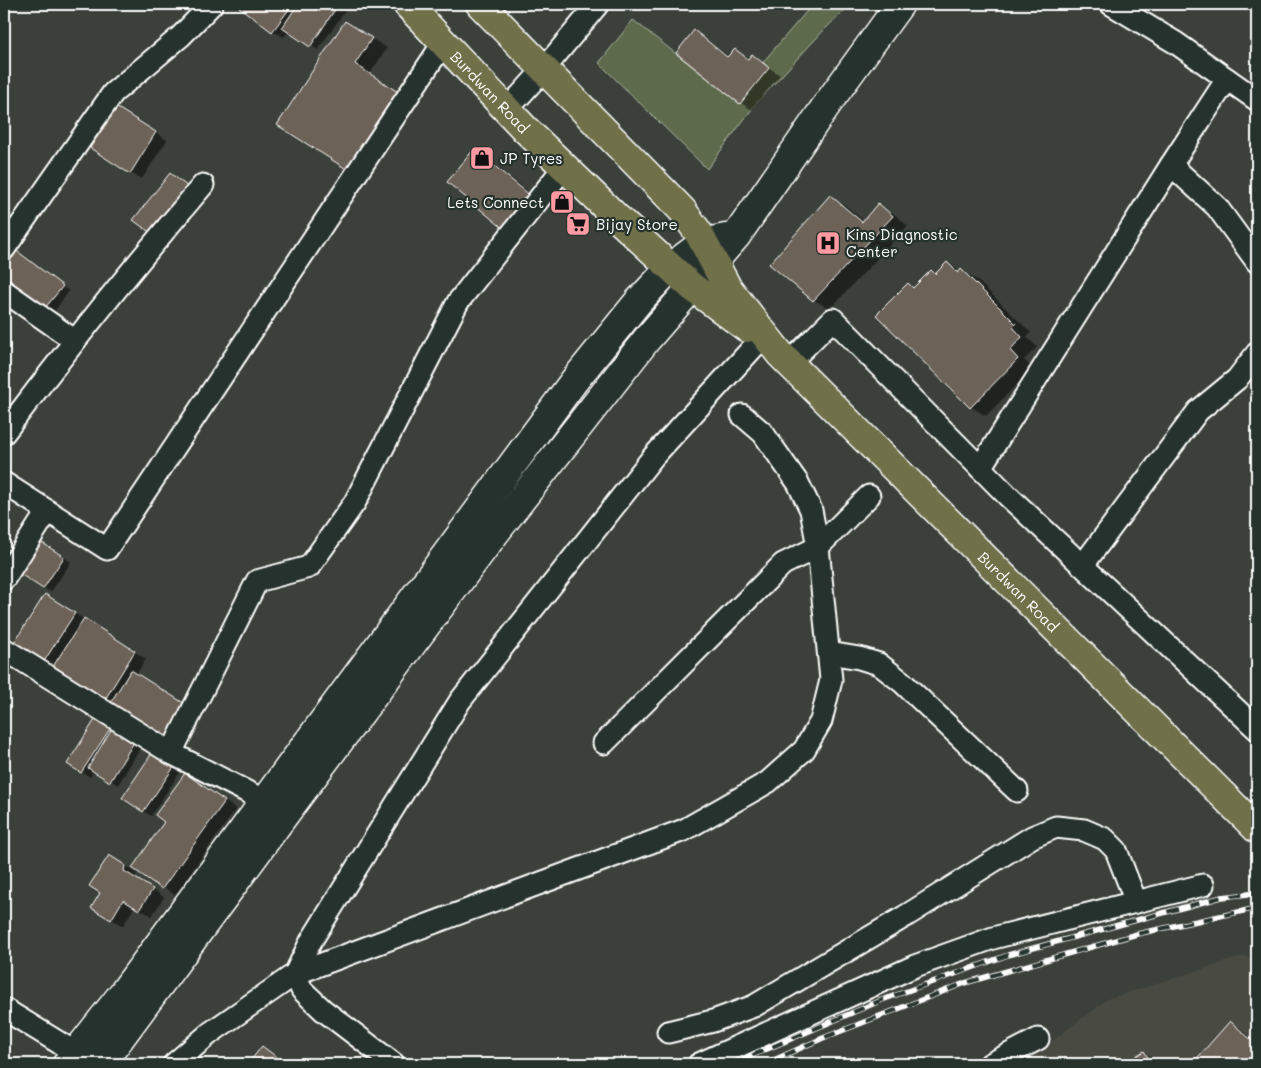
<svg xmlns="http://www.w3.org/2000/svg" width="1261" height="1068" font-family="Mali,sans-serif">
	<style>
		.built { fill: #4a4b43 }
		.green { fill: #5d6b4c; stroke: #aeb5a6 }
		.shadow { fill: #0007 }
		.building { fill: #6d6258; stroke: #fff }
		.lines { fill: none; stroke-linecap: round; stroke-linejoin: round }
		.street-casing { stroke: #fff; stroke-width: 25 }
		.secondary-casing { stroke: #fff; stroke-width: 31 }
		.primary-casing { stroke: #fff; stroke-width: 31 }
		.street { stroke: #26332d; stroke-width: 21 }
		.secondary { stroke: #26332d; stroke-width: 28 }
		.primary { stroke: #6f704a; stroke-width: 28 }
		.rail-casing { stroke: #fff; stroke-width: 5.5 }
		.rail { stroke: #26332d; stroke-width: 4; stroke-dasharray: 11; stroke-linecap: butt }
		.labels { text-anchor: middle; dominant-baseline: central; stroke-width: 4.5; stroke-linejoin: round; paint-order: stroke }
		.street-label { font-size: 15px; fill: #fff; stroke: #26332d }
		.poi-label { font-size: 15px; fill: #fff; stroke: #26332d; text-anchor: start }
	</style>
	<rect width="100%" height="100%" fill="#3b413a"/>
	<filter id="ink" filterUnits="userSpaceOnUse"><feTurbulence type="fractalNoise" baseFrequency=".02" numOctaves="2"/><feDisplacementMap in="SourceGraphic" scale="10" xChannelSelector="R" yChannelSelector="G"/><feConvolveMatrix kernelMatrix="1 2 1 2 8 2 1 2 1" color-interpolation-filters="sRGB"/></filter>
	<g filter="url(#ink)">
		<!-- built -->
		<path class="built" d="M1244 956 1257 962V1064H1013L1039 1051 1108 999Z"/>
		<!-- green -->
		<path class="green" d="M813 4H851L825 29 758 101 707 169 599 63 633 20 740 104 769 68 763 62Z"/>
		<!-- shadow -->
		<g class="shadow">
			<path d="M244 4H335L345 11 318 50 289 31 284 37 273 31 241 7Z"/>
			<path d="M361 32 387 48 370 74 416 104 367 180 279 125Z"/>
			<path d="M694 32 706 39 729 57 735 50 749 59 752 56 780 75 752 110 741 103 677 53Z"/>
			<path d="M128 115 167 140 142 179 130 173Z"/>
			<path d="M474 150 486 157 542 203 517 234Z"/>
			<path d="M830 197 846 206 864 221 878 205 894 214 908 226 830 309 814 300 771 264Z"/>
			<path d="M17 252 69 291 54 312 4 275V270Z"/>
			<path d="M947 264 977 280 1031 333 1027 337 1037 347 1024 360 1033 368 986 416 971 407 908 284 915 288 931 271 937 275Z"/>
			<path d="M43 544 71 562 51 592 43 588Z"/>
			<path d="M57 602 146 659 136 675 180 748 44 662Z"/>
			<path d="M96 720 141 747 118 785 94 770 90 777 69 764Z"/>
			<path d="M160 759 180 772 151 816 124 798Z"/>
			<path d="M197 781 236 809 175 895 134 867Z"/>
			<path d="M121 864 137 873 135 878 164 897 152 916 135 906 123 926 93 907Z"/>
			<path d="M1230 1023 1241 1029 1257 1043V1064H1194Z"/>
			<path d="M263 1047 270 1052 286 1064H250Z"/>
			<path d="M1144 1052 1155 1059 1159 1064H1125Z"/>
		</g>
		<!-- building -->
		<g class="building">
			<path d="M242 4H293L272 32 239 7Z"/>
			<path d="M298 4H336L338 5 310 47 282 28Z"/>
			<path d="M345 21 372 38 355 64 401 94 351 172 277 125Z"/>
			<path d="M694 30 727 57 735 49 748 59 752 54 769 68 740 104 676 53Z"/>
			<path d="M116 107 156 132 130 174 90 148Z"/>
			<path d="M474 149 531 196 504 229 447 182Z"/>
			<path d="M170 173 192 190 156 237 133 220Z"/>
			<path d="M830 195 862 222 878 203 893 216 813 301 769 264Z"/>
			<path d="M17 251 63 286 45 308 4 276V267Z"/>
			<path d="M947 262 958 273 961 269 1016 324 1013 327 1022 337 1010 350 1018 359 970 408 876 315 908 283 913 288 931 270 935 274Z"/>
			<path d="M35 538 64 557 43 589 14 570Z"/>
			<path d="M45 594 75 613 43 663 13 644Z"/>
			<path d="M84 618 135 651 104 701 52 668Z"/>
			<path d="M131 670 190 707 168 742 109 705Z"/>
			<path d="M96 718 111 727 81 773 67 764Z"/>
			<path d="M112 728 134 742 110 782 88 768Z"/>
			<path d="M152 753 174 767 143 812 122 798Z"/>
			<path d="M185 773 225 801 162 889 132 868 164 822 155 815Z"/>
			<path d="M109 855 125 865 124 871 153 889 139 910 123 900 111 920 91 908 100 893 89 886Z"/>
			<path d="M1230 1021 1257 1045V1059L1253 1064H1192Z"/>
			<path d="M262 1046 286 1064H248Z"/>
			<path d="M1144 1051 1152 1064H1123Z"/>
		</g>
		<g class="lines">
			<defs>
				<g id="street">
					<path d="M1111 4 1176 43 1257 100"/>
					<path d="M507 110 544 69 598 4"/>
					<path d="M1171 165 1217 207 1257 262"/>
					<path d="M4 249 113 93 181 36 212 4"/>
					<path d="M4 291 74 340"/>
					<path d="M789 363 833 319 1008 496 1257 729"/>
					<path d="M4 433C68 348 134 266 203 185"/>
					<path d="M980 468 1171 165 1227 79"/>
					<path d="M4 483 107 549 444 42"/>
					<path d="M1083 565 1198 411 1237 379 1257 353"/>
					<path d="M4 579 47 512"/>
					<path d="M4 649 171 753 265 801 276 809"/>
					<path d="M829 653 859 658 879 664 902 682 1017 791"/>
					<path d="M604 743 783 564 818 547 869 496"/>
					<path d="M171 753 257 581 309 567 355 502 458 302 564 167"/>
					<path d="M4 1009 89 1061"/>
					<path d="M668 1032 713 1021 754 1006 904 917 1032 837 1056 827 1084 830 1105 839 1116 850 1136 902"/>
					<path d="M174 1064 210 1033 295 974 684 830 768 782 804 750 821 721 831 680 818 547 811 510 798 483 772 446 763 433 742 415"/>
					<path d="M394 1064 323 1010 302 990 295 974 311 941 460 701 653 457 761 339"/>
					<path d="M699 1064 915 966 993 938 1203 885"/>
					<path d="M990 1064 1038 1039"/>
				</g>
				<g id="secondary">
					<path d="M67 1064 123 993 574 381 638 302 671 267 703 243 726 238"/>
					<path d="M101 1064 285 814 495 533 647 339 737 235 828 103 900 4"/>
				</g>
				<g id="primary">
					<path id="s1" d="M407 4 525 129 617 218 692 287 747 328"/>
					<path id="s2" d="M480 4 682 210 698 232 727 287 780 354 1257 829"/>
				</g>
			</defs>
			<!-- street casing -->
			<use href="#street" class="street-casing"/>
			<!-- secondary casing -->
			<use href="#secondary" class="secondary-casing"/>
			<!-- primary casing -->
			<use href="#primary" class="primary-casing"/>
			<!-- street -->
			<use href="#street" class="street"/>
			<!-- secondary -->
			<use href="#secondary" class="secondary"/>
			<!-- primary -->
			<use href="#primary" class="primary"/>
			<defs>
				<g id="rail">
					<path d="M732 1064 882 1000 1008 955 1222 897 1257 893"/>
					<path d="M765 1064 823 1038 965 983 1137 934 1257 908"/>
				</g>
			</defs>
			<!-- rail casing -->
			<use href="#rail" class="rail-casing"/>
			<!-- rail -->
			<use href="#rail" class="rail"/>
		</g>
	</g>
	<!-- icons -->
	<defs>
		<symbol id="shop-square" viewBox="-11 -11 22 22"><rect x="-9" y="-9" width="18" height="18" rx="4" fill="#ff9aa2" stroke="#26332d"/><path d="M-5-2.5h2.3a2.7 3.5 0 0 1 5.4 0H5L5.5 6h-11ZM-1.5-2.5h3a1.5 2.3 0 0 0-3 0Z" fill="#111"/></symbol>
		<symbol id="supermarket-square" viewBox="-11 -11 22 22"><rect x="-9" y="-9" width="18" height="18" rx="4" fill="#ff9aa2" stroke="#26332d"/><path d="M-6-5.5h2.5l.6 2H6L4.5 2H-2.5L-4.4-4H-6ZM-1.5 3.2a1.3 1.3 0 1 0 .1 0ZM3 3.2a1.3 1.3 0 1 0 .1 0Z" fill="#111"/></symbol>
		<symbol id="hospital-square" viewBox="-11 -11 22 22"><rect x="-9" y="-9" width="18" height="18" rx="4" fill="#ff9aa2" stroke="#26332d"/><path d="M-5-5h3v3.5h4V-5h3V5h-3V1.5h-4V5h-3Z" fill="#111"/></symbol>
	</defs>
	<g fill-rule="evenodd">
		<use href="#shop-square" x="468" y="144" width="28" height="28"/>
		<use href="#shop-square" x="548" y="188" width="28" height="28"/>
		<use href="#supermarket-square" x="564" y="210" width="28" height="28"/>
		<use href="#hospital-square" x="814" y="229" width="28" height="28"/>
	</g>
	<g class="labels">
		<!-- street labels -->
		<g class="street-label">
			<text stroke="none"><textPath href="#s1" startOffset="121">Burdwan Road</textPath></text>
			<text stroke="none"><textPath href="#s2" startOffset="800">Burdwan Road</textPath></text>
		</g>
		<!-- poi labels -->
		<g class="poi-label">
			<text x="500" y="158">JP Tyres</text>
			<text x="544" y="202" text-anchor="end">Lets Connect</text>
			<text x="596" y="224">Bijay Store</text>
			<text x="846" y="234">Kins Diagnostic<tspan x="846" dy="17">Center</tspan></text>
		</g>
	</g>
	<!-- margin -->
	<rect width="1261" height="1068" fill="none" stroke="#26332d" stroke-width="20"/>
	<rect x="10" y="10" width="1241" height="1048" fill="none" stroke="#fff" stroke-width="2" filter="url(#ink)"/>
</svg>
